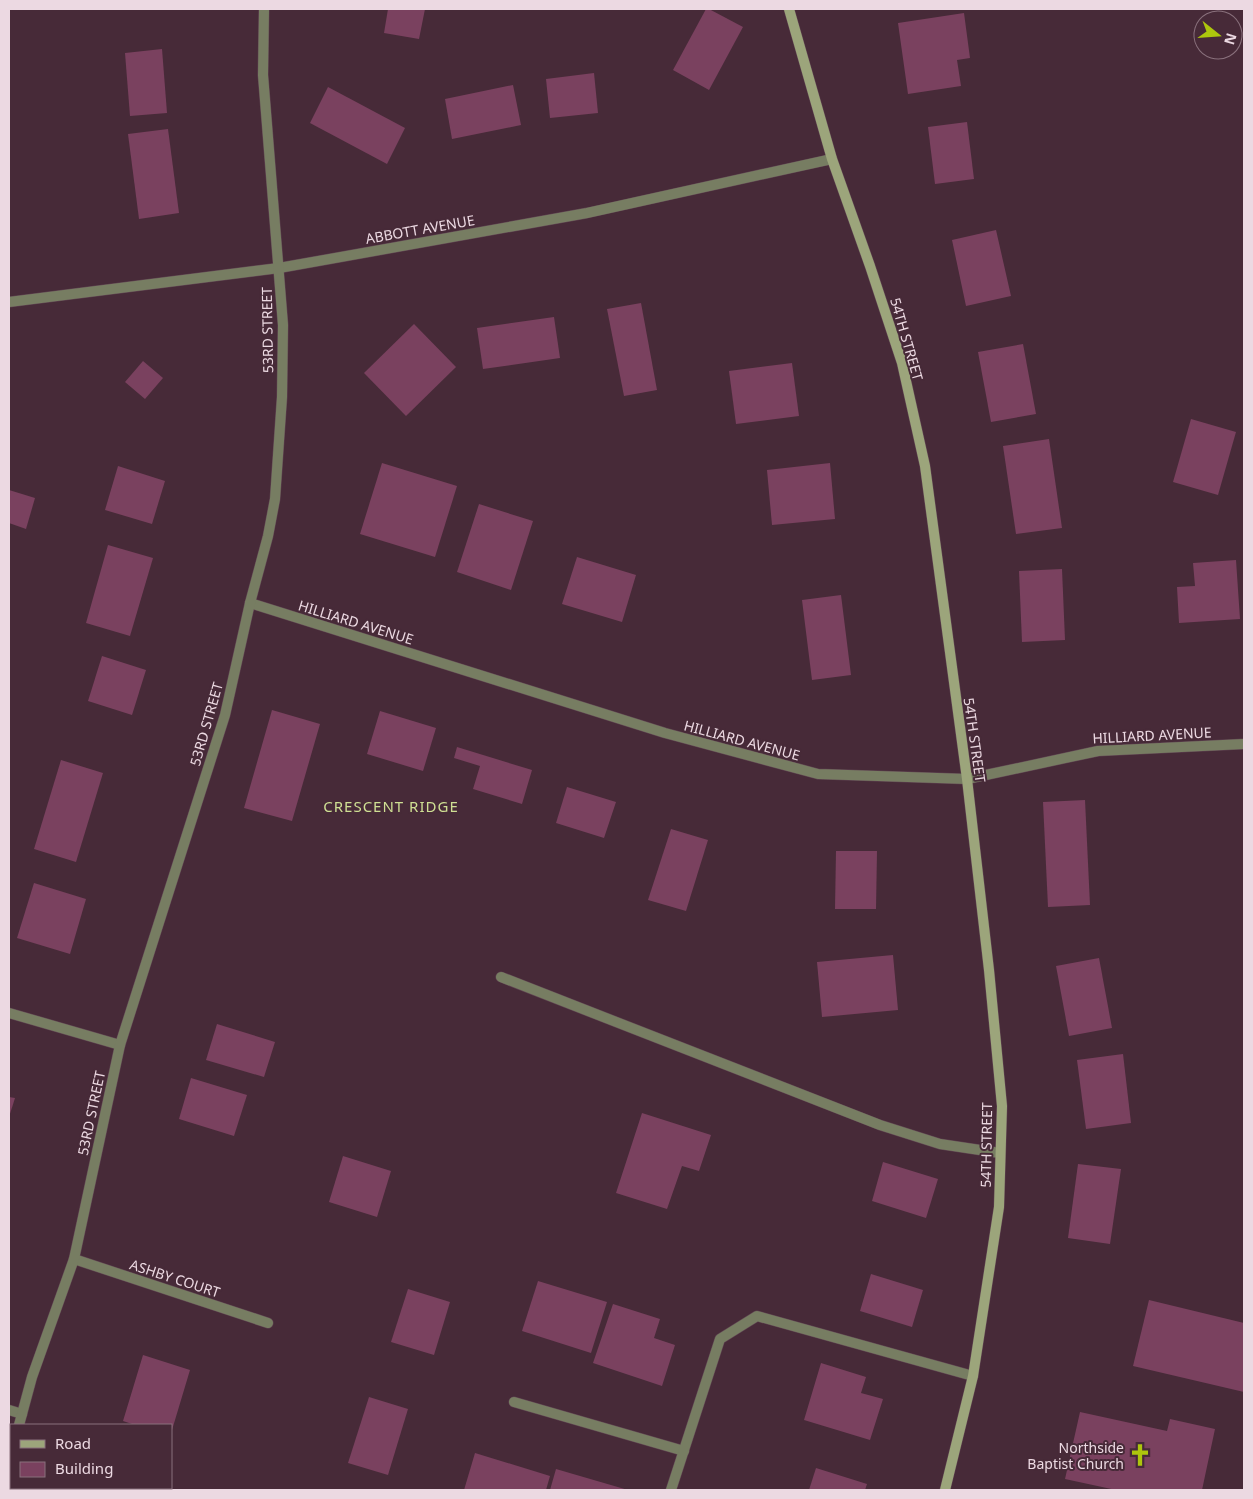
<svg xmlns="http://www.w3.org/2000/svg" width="1253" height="1499" font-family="'Noto Sans',sans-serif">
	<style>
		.building { fill: #7a415f }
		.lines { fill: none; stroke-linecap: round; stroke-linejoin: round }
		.service-casing { stroke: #614653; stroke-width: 11 }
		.minor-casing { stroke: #614653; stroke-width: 11 }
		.secondary-casing { stroke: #614653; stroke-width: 11 }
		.service { stroke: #777d62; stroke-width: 10 }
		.minor { stroke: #777d62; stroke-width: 10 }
		.secondary { stroke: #9ca57b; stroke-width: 10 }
		.labels { text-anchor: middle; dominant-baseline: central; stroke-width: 4; stroke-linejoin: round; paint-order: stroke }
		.street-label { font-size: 14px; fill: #ecd9e2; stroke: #472a38 }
		.poi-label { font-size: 14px; fill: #ecd9e2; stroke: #472a38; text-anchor: end }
		.neighbourhood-label { font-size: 15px; letter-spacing: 1px; fill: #cfdf93; stroke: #472a38 }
	</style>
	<rect width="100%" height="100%" fill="#472a38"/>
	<!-- building -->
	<g class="building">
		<path d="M388 9H425L419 39 384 33Z"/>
		<path d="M706 9H709L743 27 709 90 673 70Z"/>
		<path d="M964 13 970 58 957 60 961 86 908 94 898 23Z"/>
		<path d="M162 49 167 113 130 116 125 53Z"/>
		<path d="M594 73 598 113 550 118 546 79Z"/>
		<path d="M513 85 521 125 452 139 445 99Z"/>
		<path d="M328 87 405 128 387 164 310 123Z"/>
		<path d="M967 122 974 179 935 184 928 127Z"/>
		<path d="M168 129 179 213 139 219 128 134Z"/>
		<path d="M996 230 1011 296 966 306 952 240Z"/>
		<path d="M641 303 657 390 624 396 607 309Z"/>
		<path d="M554 317 560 358 483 369 477 328Z"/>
		<path d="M414 324 456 367 406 416 364 373Z"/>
		<path d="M1023 344 1036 414 991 422 978 352Z"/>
		<path d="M143 361 163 378 145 399 125 382Z"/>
		<path d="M792 363 799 416 736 424 729 371Z"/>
		<path d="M1191 419 1236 432 1218 495 1173 482Z"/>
		<path d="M1049 439 1062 528 1016 534 1003 446Z"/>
		<path d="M382 463 457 486 435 557 360 534Z"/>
		<path d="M830 463 835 519 772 525 767 470Z"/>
		<path d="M118 466 165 481 152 524 105 510Z"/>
		<path d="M9 490 35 498 26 529 9 523Z"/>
		<path d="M479 504 533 521 511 590 457 572Z"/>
		<path d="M108 545 153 558 130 636 86 623Z"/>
		<path d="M577 557 636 575 622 622 562 604Z"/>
		<path d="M1236 560 1240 619 1179 623 1177 587 1195 586 1193 563Z"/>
		<path d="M1062 569 1065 640 1022 642 1019 571Z"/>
		<path d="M841 595 851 675 812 680 802 600Z"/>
		<path d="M102 656 146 670 132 715 88 701Z"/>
		<path d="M272 710 320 724 292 821 244 808Z"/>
		<path d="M380 711 436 728 423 771 367 754Z"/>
		<path d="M457 747 532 770 522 804 473 789 480 766 454 758Z"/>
		<path d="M61 760 103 773 76 862 34 849Z"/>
		<path d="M567 787 616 802 604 838 556 823Z"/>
		<path d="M1085 800 1090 905 1048 907 1043 802Z"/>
		<path d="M671 829 708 840 686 911 648 900Z"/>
		<path d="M836 851H877L876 909H835Z"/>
		<path d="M34 883 86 899 70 954 17 938Z"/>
		<path d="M893 955 898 1010 822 1017 817 962Z"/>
		<path d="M1099 958 1112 1028 1069 1036 1056 966Z"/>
		<path d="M217 1024 275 1042 264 1077 206 1060Z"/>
		<path d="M1123 1054 1131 1123 1086 1129 1077 1060Z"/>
		<path d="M191 1078 247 1095 234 1136 179 1119Z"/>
		<path d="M9 1097 15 1098 9 1117Z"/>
		<path d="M642 1113 711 1135 699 1171 682 1166 667 1209 616 1193Z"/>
		<path d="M343 1156 391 1171 377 1217 329 1202Z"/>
		<path d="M883 1162 938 1179 926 1218 872 1201Z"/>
		<path d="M1078 1164 1121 1169 1110 1244 1068 1238Z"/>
		<path d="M871 1274 923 1290 912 1327 860 1311Z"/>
		<path d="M538 1281 607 1302 591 1353 522 1331Z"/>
		<path d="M408 1289 450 1302 434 1355 391 1342Z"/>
		<path d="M1149 1300 1244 1323V1392L1133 1366Z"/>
		<path d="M613 1304 660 1319 654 1338 675 1345 662 1386 593 1363Z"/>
		<path d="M143 1355 190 1370 172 1430 171 1425H135L123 1421Z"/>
		<path d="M821 1363 866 1377 861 1393 883 1399 870 1440 804 1420Z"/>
		<path d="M369 1397 408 1409 388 1475 348 1463Z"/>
		<path d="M1080 1412 1167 1431 1170 1419 1215 1429 1202 1490H1116L1065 1479Z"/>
		<path d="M475 1453 550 1476 546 1490H464Z"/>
		<path d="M816 1468 867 1484 865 1490H809Z"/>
		<path d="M556 1469 628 1490H550Z"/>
	</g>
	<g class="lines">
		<defs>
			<g id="service">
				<path d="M501 977 880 1125 940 1144 1000 1153"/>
				<path d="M514 1402 684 1451"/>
				<path d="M671 1490 720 1339 757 1316 973 1376"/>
			</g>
			<g id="minor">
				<path d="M9 302 279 268 587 213 832 159"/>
				<path d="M250 603 665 733 818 774 967 779 1098 751 1244 744"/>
				<path d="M9 1013 120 1045"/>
				<path d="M74 1259 268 1323"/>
				<path d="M9 1410 22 1414"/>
				<path d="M19 1425 32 1377 74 1259 120 1045 225 715 250 603 268 536 275 499 282 397 283 325 263 75 264 9"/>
				<path d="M9 1461 11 1452"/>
			</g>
			<path id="secondary" d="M789 9 832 159 870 266 902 363 925 466 967 779 989 970 1002 1106 999 1207 973 1376 945 1490"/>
		</defs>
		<!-- service casing -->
		<use href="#service" class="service-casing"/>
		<!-- minor casing -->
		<use href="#minor" class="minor-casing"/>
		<!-- secondary casing -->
		<use href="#secondary" class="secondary-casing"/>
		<!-- service -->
		<use href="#service" class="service"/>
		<!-- minor -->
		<use href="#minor" class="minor"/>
		<!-- secondary -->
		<use href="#secondary" class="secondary"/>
	</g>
	<!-- icons -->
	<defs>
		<symbol id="church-bare" viewBox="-9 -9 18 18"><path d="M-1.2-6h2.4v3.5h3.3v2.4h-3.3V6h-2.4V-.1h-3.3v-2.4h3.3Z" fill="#adc60d" stroke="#472a38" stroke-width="2.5" paint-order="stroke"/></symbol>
	</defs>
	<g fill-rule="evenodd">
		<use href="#church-bare" x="1124" y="1439" width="32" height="32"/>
	</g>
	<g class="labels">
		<!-- street labels -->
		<g class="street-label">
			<text transform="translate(420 229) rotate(-10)">ABBOTT AVENUE</text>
			<text transform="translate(267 330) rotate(-91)">53RD STREET</text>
			<text transform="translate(907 339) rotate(74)">54TH STREET</text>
			<text transform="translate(356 622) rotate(17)">HILLIARD AVENUE</text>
			<text transform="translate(206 724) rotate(-74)">53RD STREET</text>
			<text transform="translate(1152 735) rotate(-3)">HILLIARD AVENUE</text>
			<text transform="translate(742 740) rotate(15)">HILLIARD AVENUE</text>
			<text transform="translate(975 740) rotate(82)">54TH STREET</text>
			<text transform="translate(91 1113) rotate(-78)">53RD STREET</text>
			<text transform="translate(986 1145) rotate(-89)">54TH STREET</text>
			<text transform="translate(175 1278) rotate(18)">ASHBY COURT</text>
		</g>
		<!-- poi labels -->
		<g class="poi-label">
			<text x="1124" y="1447">Northside<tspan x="1124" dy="16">Baptist Church</tspan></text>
		</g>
		<!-- neighbourhood labels -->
		<g class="neighbourhood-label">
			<text x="391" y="806">CRESCENT RIDGE</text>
		</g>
	</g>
	<!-- border -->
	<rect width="1253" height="1499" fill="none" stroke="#ecd9e2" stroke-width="20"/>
	<!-- legend -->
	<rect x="10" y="1424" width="162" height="65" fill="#472a38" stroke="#89707c"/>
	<rect x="20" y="1440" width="25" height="8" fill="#9ca57b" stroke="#89707c"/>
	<text x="55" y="1449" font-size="15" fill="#ecd9e2">Road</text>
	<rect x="20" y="1462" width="25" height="15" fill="#7a415f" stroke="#89707c"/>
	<text x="55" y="1474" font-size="15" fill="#ecd9e2">Building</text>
	<!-- north arrow -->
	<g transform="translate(1218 35) rotate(107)"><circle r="24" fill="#472a38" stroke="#89707c"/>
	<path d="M0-4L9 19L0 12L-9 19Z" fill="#adc60d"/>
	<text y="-8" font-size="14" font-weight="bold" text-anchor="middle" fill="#ecd9e2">N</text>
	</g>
</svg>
